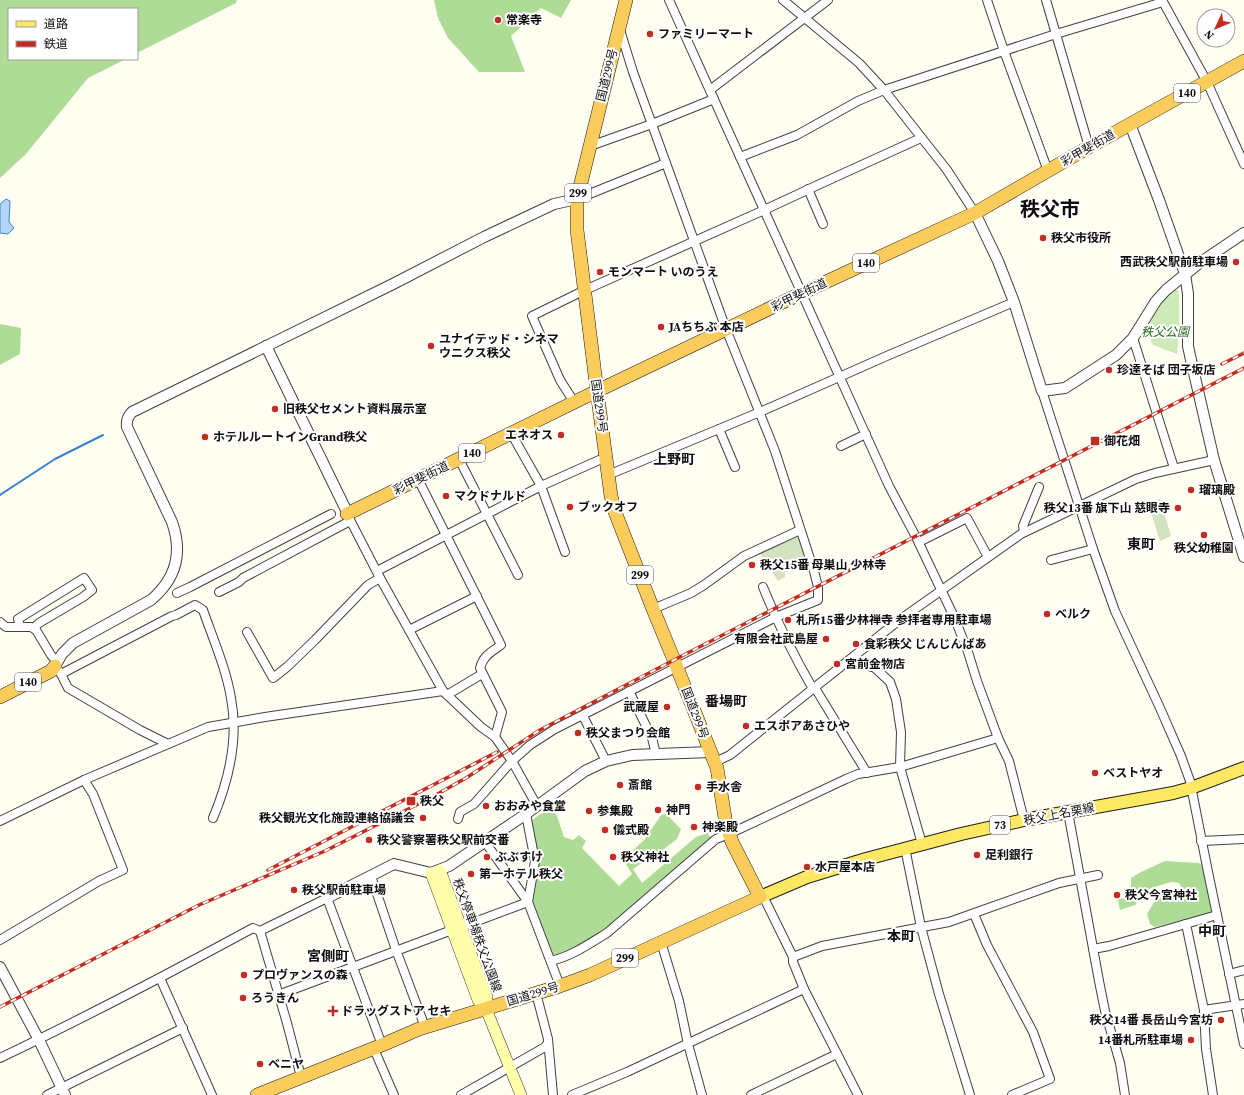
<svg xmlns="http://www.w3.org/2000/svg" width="1244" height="1095" font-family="'Source Serif 4','Noto Sans JP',serif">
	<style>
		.green { fill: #cdebb8 }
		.forest { fill: #aedc97 }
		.cemetery { fill: #d3e2c0 }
		.water { fill: #b3d6f8; stroke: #3883d1 }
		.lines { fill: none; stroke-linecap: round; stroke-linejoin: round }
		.stream { stroke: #3883d1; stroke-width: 2 }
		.minor-casing { stroke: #414141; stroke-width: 10 }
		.tertiary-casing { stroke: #414141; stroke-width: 12 }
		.secondary-casing { stroke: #303030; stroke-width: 12 }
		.primary-casing { stroke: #1f1f1f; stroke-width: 14 }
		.trunk-casing { stroke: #1f1f1f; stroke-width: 14 }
		.minor { stroke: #fff; stroke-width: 8 }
		.tertiary { stroke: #fff; stroke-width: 10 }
		.secondary { stroke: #ffffab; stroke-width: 11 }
		.primary { stroke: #fce863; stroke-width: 12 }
		.trunk { stroke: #facc5c; stroke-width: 13 }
		.rail-casing { stroke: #c32c22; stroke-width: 3.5 }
		.rail { stroke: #fff; stroke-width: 2; stroke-dasharray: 6; stroke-linecap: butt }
		.poi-dot { fill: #c32c22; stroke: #fff; stroke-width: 1.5 }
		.labels { text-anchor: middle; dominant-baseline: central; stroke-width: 4; stroke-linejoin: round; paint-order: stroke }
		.shield { fill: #fff; stroke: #565656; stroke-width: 1 }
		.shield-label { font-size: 11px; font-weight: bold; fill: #0e0e0e }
		.poi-label { font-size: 12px; font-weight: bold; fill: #0e0e0e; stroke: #fff; text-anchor: start }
		.street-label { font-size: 12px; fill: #0e0e0e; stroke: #fff }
		.park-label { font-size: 12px; font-style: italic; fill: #24681c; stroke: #fff }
		.quarter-label { font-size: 14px; font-weight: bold; fill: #0e0e0e; stroke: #fff }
		.town-label { font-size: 20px; font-weight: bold; fill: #0e0e0e; stroke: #fff }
	</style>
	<rect width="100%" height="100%" fill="#fffef0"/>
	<!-- green -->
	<path class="green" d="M1175 290H1178C1181 300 1179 343 1177 354L1153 345 1151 342V321L1154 315 1171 291 1173 293Z"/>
	<!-- forest -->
	<g class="forest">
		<path d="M0 0H237L236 3 137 53V9H9V59H126L88 78 26 154 0 178Z"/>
		<path d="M434 0H571L561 18 541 8 511 36 525 72H479L448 38 438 18Z"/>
		<path d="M0 324 21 328 20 354 0 365Z"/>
		<path d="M550 807 557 816 564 837 573 840 579 835 586 841 582 848 619 886 632 874 624 861 630 853 645 839 661 815 666 814 681 829 677 839 647 862H643L633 869 642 883 696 837 708 833 709 836 713 837 606 929 592 939 556 957 551 955 531 897 538 861 531 821Z"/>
		<path d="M1165 861 1199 863 1202 865 1214 912 1155 927 1150 924 1147 914 1156 899 1178 894 1182 888 1179 883C1177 883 1175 882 1172 882 1170 882 1142 891 1139 892L1136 904 1135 905 1120 910 1118 900C1133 895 1131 893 1131 878L1141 872Z"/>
	</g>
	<!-- cemetery -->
	<g class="cemetery">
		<path d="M1160 499 1171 536 1160 541 1148 503Z"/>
		<path d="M798 534 808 562 785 572V577L778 581 759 552Z"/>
	</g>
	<!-- water -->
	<path class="water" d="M6 199 10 201 9 222 14 228 8 234 0 233V204Z"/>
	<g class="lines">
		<!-- stream -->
		<path class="stream" d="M0 495 55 459 103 435"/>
		<defs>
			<g id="minor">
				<path d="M669 0 889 486 916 537 955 619 968 652 977 681 998 738 1009 761 1024 820"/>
				<path d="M783 0 859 63 884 90 947 170 975 213"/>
				<path d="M987 0 1004 51 1048 171"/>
				<path d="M1046 0 1089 147"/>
				<path d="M1162 0 1207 82 1244 164"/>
				<path d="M710 90 828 0"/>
				<path d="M590 146 652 124 714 99"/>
				<path d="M740 157 797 135 858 101 884 90 1056 34 1163 2"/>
				<path d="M808 189 823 224"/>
				<path d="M577 199 666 163"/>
				<path d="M1133 338 1174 468"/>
				<path d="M1042 391 1093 549 1115 611 1160 708 1181 756 1190 781 1208 872 1244 1044"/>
				<path d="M574 402 560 380 532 316 585 290 762 211 820 184 921 138"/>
				<path d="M719 429 735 467"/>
				<path d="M511 433 541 486 565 552"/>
				<path d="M841 446 866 434"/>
				<path d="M459 459 518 575"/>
				<path d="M608 475 760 412 889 355 1014 302"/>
				<path d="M418 479 501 645C491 652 483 656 480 668L502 712 495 737"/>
				<path d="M347 514 380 578 443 691 481 727 495 737 512 761 537 806"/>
				<path d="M1024 532 1023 526 1039 487"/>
				<path d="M919 542 967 518 988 557"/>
				<path d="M1051 560 1093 549"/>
				<path d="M377 571 541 486 606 457"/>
				<path d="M763 587C777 622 794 656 813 689"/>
				<path d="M219 592 239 582 243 578 350 521"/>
				<path d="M177 593 190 587 331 514"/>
				<path d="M653 609 691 593 704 585 744 556 800 530"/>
				<path d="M0 622 6 627H31L36 630 51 655 57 662"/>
				<path d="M20 627 18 619 84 578 92 590 83 597 39 623 34 628"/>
				<path d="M409 630 477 596"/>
				<path d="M247 632 273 678 287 667 315 640 368 585 380 578"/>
				<path d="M854 656 860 663 875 668 890 682 896 699 901 732 900 767 922 844"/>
				<path d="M58 670 61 674 68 688 140 730 168 744"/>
				<path d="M61 674 172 616 176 615 195 605 203 610C213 639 226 668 231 698 239 740 229 780 213 818"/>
				<path d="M815 688 867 773"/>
				<path d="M629 691 652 738 656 754"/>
				<path d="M447 695 482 674"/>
				<path d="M583 716 606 761"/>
				<path d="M715 762 730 755 898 621 1021 534 1136 479 1155 473 1214 460"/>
				<path d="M1068 812 1099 981 1105 1011 1120 1063 1125 1095"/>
				<path d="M526 814 535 861 528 902"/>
				<path d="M458 819 460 812 474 804 512 761 530 745 555 729 776 617 818 600V587L814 571 775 451 726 329 633 72 620 30"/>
				<path d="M0 821 84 780 208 727 265 717 443 691"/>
				<path d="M1201 841 1244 839"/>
				<path d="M485 842 528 902 560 986"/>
				<path d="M905 848 921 927 939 994 970 1095"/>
				<path d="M371 876 396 950 425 1027"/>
				<path d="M763 896 793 957V962L804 989 858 1095"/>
				<path d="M974 914 987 945 1033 1032 1050 1079 1012 1095"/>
				<path d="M1186 924 1204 1010 1206 1049 1213 1095"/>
				<path d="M461 927 528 902"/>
				<path d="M260 931 287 1023 301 1077"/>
				<path d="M0 940 99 881 123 870 93 794 84 780"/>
				<path d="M661 942 679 1001 688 1044 702 1095"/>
				<path d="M1093 949 1109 946 1217 915"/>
				<path d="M793 957 822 946 949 922 1059 883 1098 875"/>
				<path d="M551 961C572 956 589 944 607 933L716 839 729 834 846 779 858 774 900 767 998 738"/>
				<path d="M1229 974 1244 970"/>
				<path d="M160 978 212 1095"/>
				<path d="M536 993 548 1039 553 1095"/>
				<path d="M278 995 452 930"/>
				<path d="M1204 1010 1244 1004"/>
				<path d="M374 1049 394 1095"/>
				<path d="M0 1058C86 1017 170 973 253 928L260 931 327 898 382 1045"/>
				<path d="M47 1095 183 1028"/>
				<path d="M461 1095 545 1047 548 1043"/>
				<path d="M572 1095 627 1072 804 989"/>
				<path d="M751 1095 837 1054"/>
			</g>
			<g id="tertiary">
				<path d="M1130 124 1159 200 1185 274 1188 294V346L1191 360 1214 460 1244 557"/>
				<path d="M975 213 998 261 1014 302 1042 391 1065 388 1116 355 1133 338 1156 301 1166 290 1198 264 1244 233"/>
				<path d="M266 346 348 514"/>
				<path d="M55 666 62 654 73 643 151 600C176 579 183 553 172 522L127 427C126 420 128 416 132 412L391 285 484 237 554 204 577 199"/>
				<path d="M327 898 394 864 431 873 449 866 526 814 585 771 606 761 632 755 710 752"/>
				<path d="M0 967 39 1040 65 1095"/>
			</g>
			<g id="secondary">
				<path d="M440 870 487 997 486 1009"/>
				<path d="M431 873 478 1000 486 1009 521 1095"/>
			</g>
			<path id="primary" d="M760 897 807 877 866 859 961 834 1024 820 1173 793 1191 788 1244 768"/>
			<g id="trunk">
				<path d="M347 514 597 391 802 293 975 213 1089 147 1244 61"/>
				<path d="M0 697 51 671 55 666"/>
				<path d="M257 1095 382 1045 419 1029 560 986 590 975 760 897 732 842 726 824 717 768 674 660 653 609 615 512 611 496 597 391 577 230V199L626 0"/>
			</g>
		</defs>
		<!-- minor casing -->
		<use href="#minor" class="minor-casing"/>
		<!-- tertiary casing -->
		<use href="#tertiary" class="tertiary-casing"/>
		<!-- secondary casing -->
		<use href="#secondary" class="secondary-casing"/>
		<!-- primary casing -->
		<use href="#primary" class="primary-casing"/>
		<!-- trunk casing -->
		<use href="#trunk" class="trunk-casing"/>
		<!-- minor -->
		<use href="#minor" class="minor"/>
		<!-- tertiary -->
		<use href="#tertiary" class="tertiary"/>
		<!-- secondary -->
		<use href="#secondary" class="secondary"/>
		<!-- primary -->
		<use href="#primary" class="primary"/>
		<!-- trunk -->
		<use href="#trunk" class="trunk"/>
		<defs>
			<g id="rail">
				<path d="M1222 364 1244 353"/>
				<path d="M268 870 497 752"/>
				<path d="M0 1007 199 905 325 851 434 796 466 778 540 730 674 660 1244 368"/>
			</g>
		</defs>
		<!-- rail casing -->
		<use href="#rail" class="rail-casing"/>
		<!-- rail -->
		<use href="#rail" class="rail"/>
	</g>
	<!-- markers -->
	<g class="poi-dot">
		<circle cx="498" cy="20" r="4"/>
		<circle cx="650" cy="34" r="4"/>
		<circle cx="1043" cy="238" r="4"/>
		<circle cx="1236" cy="262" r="4"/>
		<circle cx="600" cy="272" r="4"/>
		<circle cx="661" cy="327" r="4"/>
		<circle cx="431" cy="346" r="4"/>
		<circle cx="1109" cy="370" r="4"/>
		<circle cx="275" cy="409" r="4"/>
		<circle cx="561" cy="435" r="4"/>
		<circle cx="205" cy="437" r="4"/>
		<rect x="1090" y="436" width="10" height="10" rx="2"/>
		<circle cx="1191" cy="490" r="4"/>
		<circle cx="446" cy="496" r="4"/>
		<circle cx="570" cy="507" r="4"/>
		<circle cx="1178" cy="508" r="4"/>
		<circle cx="1204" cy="535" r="4"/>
		<circle cx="752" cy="565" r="4"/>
		<circle cx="1047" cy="614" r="4"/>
		<circle cx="788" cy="620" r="4"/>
		<circle cx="826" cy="639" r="4"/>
		<circle cx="856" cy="644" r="4"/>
		<circle cx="837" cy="664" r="4"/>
		<circle cx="667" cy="707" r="4"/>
		<circle cx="746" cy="726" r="4"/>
		<circle cx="578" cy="733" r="4"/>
		<circle cx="1095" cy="773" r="4"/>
		<circle cx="620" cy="785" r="4"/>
		<circle cx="698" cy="787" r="4"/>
		<rect x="406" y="796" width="10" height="10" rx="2"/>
		<circle cx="486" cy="806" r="4"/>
		<circle cx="658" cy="810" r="4"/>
		<circle cx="589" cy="811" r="4"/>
		<circle cx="423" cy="818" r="4"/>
		<circle cx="694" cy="827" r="4"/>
		<circle cx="605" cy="830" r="4"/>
		<circle cx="369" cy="840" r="4"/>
		<circle cx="977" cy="855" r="4"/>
		<circle cx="487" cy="857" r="4"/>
		<circle cx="613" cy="857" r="4"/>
		<circle cx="807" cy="867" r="4"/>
		<circle cx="471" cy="874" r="4"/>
		<circle cx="294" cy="890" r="4"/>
		<circle cx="1117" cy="895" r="4"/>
		<circle cx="244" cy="975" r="4"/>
		<circle cx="243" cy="998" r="4"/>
		<path d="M331 1005h4v4h4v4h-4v4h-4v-4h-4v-4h4z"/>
		<circle cx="1221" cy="1020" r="4"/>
		<circle cx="1191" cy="1040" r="4"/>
		<circle cx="260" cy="1064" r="4"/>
	</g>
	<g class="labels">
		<!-- shield labels -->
		<g class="shield">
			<rect x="1174" y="84" width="26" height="18" rx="3"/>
			<rect x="565" y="184" width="26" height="18" rx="3"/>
			<rect x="853" y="254" width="26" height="18" rx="3"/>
			<rect x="459" y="444" width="26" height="18" rx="3"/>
			<rect x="627" y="566" width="26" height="18" rx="3"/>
			<rect x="15" y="673" width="26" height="18" rx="3"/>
			<rect x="990" y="816" width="20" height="18" rx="3"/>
			<rect x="612" y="949" width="26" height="18" rx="3"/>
		</g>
		<g class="shield-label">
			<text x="1187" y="93">140</text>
			<text x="578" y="193">299</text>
			<text x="866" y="263">140</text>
			<text x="472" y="453">140</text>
			<text x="640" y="575">299</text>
			<text x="28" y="682">140</text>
			<text x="1000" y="825">73</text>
			<text x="625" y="958">299</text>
		</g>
		<!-- poi labels -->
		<g class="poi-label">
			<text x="506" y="20">常楽寺</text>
			<text x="658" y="34">ファミリーマート</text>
			<text x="1051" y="238">秩父市役所</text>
			<text x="1228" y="262" text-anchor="end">西武秩父駅前駐車場</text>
			<text x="608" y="272">モンマート いのうえ</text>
			<text x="669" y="327">JAちちぶ 本店</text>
			<text x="439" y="339">ユナイテッド・シネマ<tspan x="439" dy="14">ウニクス秩父</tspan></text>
			<text x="1117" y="370">珍達そば 団子坂店</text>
			<text x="283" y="409">旧秩父セメント資料展示室</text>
			<text x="553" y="435" text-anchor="end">エネオス</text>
			<text x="213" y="437">ホテルルートインGrand秩父</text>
			<text x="1104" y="441">御花畑</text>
			<text x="1199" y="490">瑠璃殿</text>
			<text x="454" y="496">マクドナルド</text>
			<text x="578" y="507">ブックオフ</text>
			<text x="1170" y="508" text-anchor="end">秩父13番 旗下山 慈眼寺</text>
			<text x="1204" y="548" text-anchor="middle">秩父幼稚園</text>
			<text x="760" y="565">秩父15番 母巣山 少林寺</text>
			<text x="1055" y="614">ベルク</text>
			<text x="796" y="620">札所15番少林禅寺 参拝者専用駐車場</text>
			<text x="818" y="639" text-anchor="end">有限会社武島屋</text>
			<text x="864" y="644">食彩秩父 じんじんばあ</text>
			<text x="845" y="664">宮前金物店</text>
			<text x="659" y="707" text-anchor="end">武蔵屋</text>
			<text x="754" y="726">エスポアあさひや</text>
			<text x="586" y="733">秩父まつり会館</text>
			<text x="1103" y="773">ベストヤオ</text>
			<text x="628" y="785">斎館</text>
			<text x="706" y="787">手水舎</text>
			<text x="420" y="801">秩父</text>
			<text x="494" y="806">おおみや食堂</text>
			<text x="666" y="810">神門</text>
			<text x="597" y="811">参集殿</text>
			<text x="415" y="818" text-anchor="end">秩父観光文化施設連絡協議会</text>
			<text x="702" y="827">神楽殿</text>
			<text x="613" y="830">儀式殿</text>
			<text x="377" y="840">秩父警察署秩父駅前交番</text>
			<text x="985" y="855">足利銀行</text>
			<text x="495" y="857">ぶぶすけ</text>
			<text x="621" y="857">秩父神社</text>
			<text x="815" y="867">水戸屋本店</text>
			<text x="479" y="874">第一ホテル秩父</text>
			<text x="302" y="890">秩父駅前駐車場</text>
			<text x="1125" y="895">秩父今宮神社</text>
			<text x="252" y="975">プロヴァンスの森</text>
			<text x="251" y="998">ろうきん</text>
			<text x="341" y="1011">ドラッグストア セキ</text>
			<text x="1213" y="1020" text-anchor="end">秩父14番 長岳山今宮坊</text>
			<text x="1183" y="1040" text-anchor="end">14番札所駐車場</text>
			<text x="268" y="1064">ベニヤ</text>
		</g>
		<!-- street labels -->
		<g class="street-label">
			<text transform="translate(607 75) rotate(-76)">国道299号</text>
			<text transform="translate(1088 148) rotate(-30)">彩甲斐街道</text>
			<text transform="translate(799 295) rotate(-26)">彩甲斐街道</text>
			<text transform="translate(599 406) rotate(82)">国道299号</text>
			<text transform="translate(421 478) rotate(-26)">彩甲斐街道</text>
			<text transform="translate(695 713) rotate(69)">国道299号</text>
			<text transform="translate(1059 814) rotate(-11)">秩父上名栗線</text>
			<text transform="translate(477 935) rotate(70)">秩父停車場秩父公園線</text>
			<text transform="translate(533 994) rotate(-17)">国道299号</text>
		</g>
		<!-- park labels -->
		<g class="park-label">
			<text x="1165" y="332">秩父公園</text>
		</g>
		<!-- quarter labels -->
		<g class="quarter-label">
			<text x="674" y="459">上野町</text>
			<text x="1141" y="544">東町</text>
			<text x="726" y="701">番場町</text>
			<text x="1212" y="931">中町</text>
			<text x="901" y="936">本町</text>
			<text x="328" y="956">宮側町</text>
		</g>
		<!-- town labels -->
		<g class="town-label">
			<text x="1050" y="209">秩父市</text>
		</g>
	</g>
	<!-- legend -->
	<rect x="8" y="8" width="130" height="52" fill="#ffffff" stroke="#9f9f9f"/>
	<rect x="16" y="21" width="20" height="6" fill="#fce863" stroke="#9f9f9f"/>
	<text x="44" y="28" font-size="12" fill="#0e0e0e">道路</text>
	<rect x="16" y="41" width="20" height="6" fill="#c32c22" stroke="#9f9f9f"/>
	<text x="44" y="48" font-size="12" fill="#0e0e0e">鉄道</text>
	<!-- north arrow -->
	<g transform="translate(1216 28) rotate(226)"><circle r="19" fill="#ffffff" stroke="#9f9f9f"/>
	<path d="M0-3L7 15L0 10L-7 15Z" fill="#c32c22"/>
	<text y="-6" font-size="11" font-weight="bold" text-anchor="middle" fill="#0e0e0e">N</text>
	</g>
</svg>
